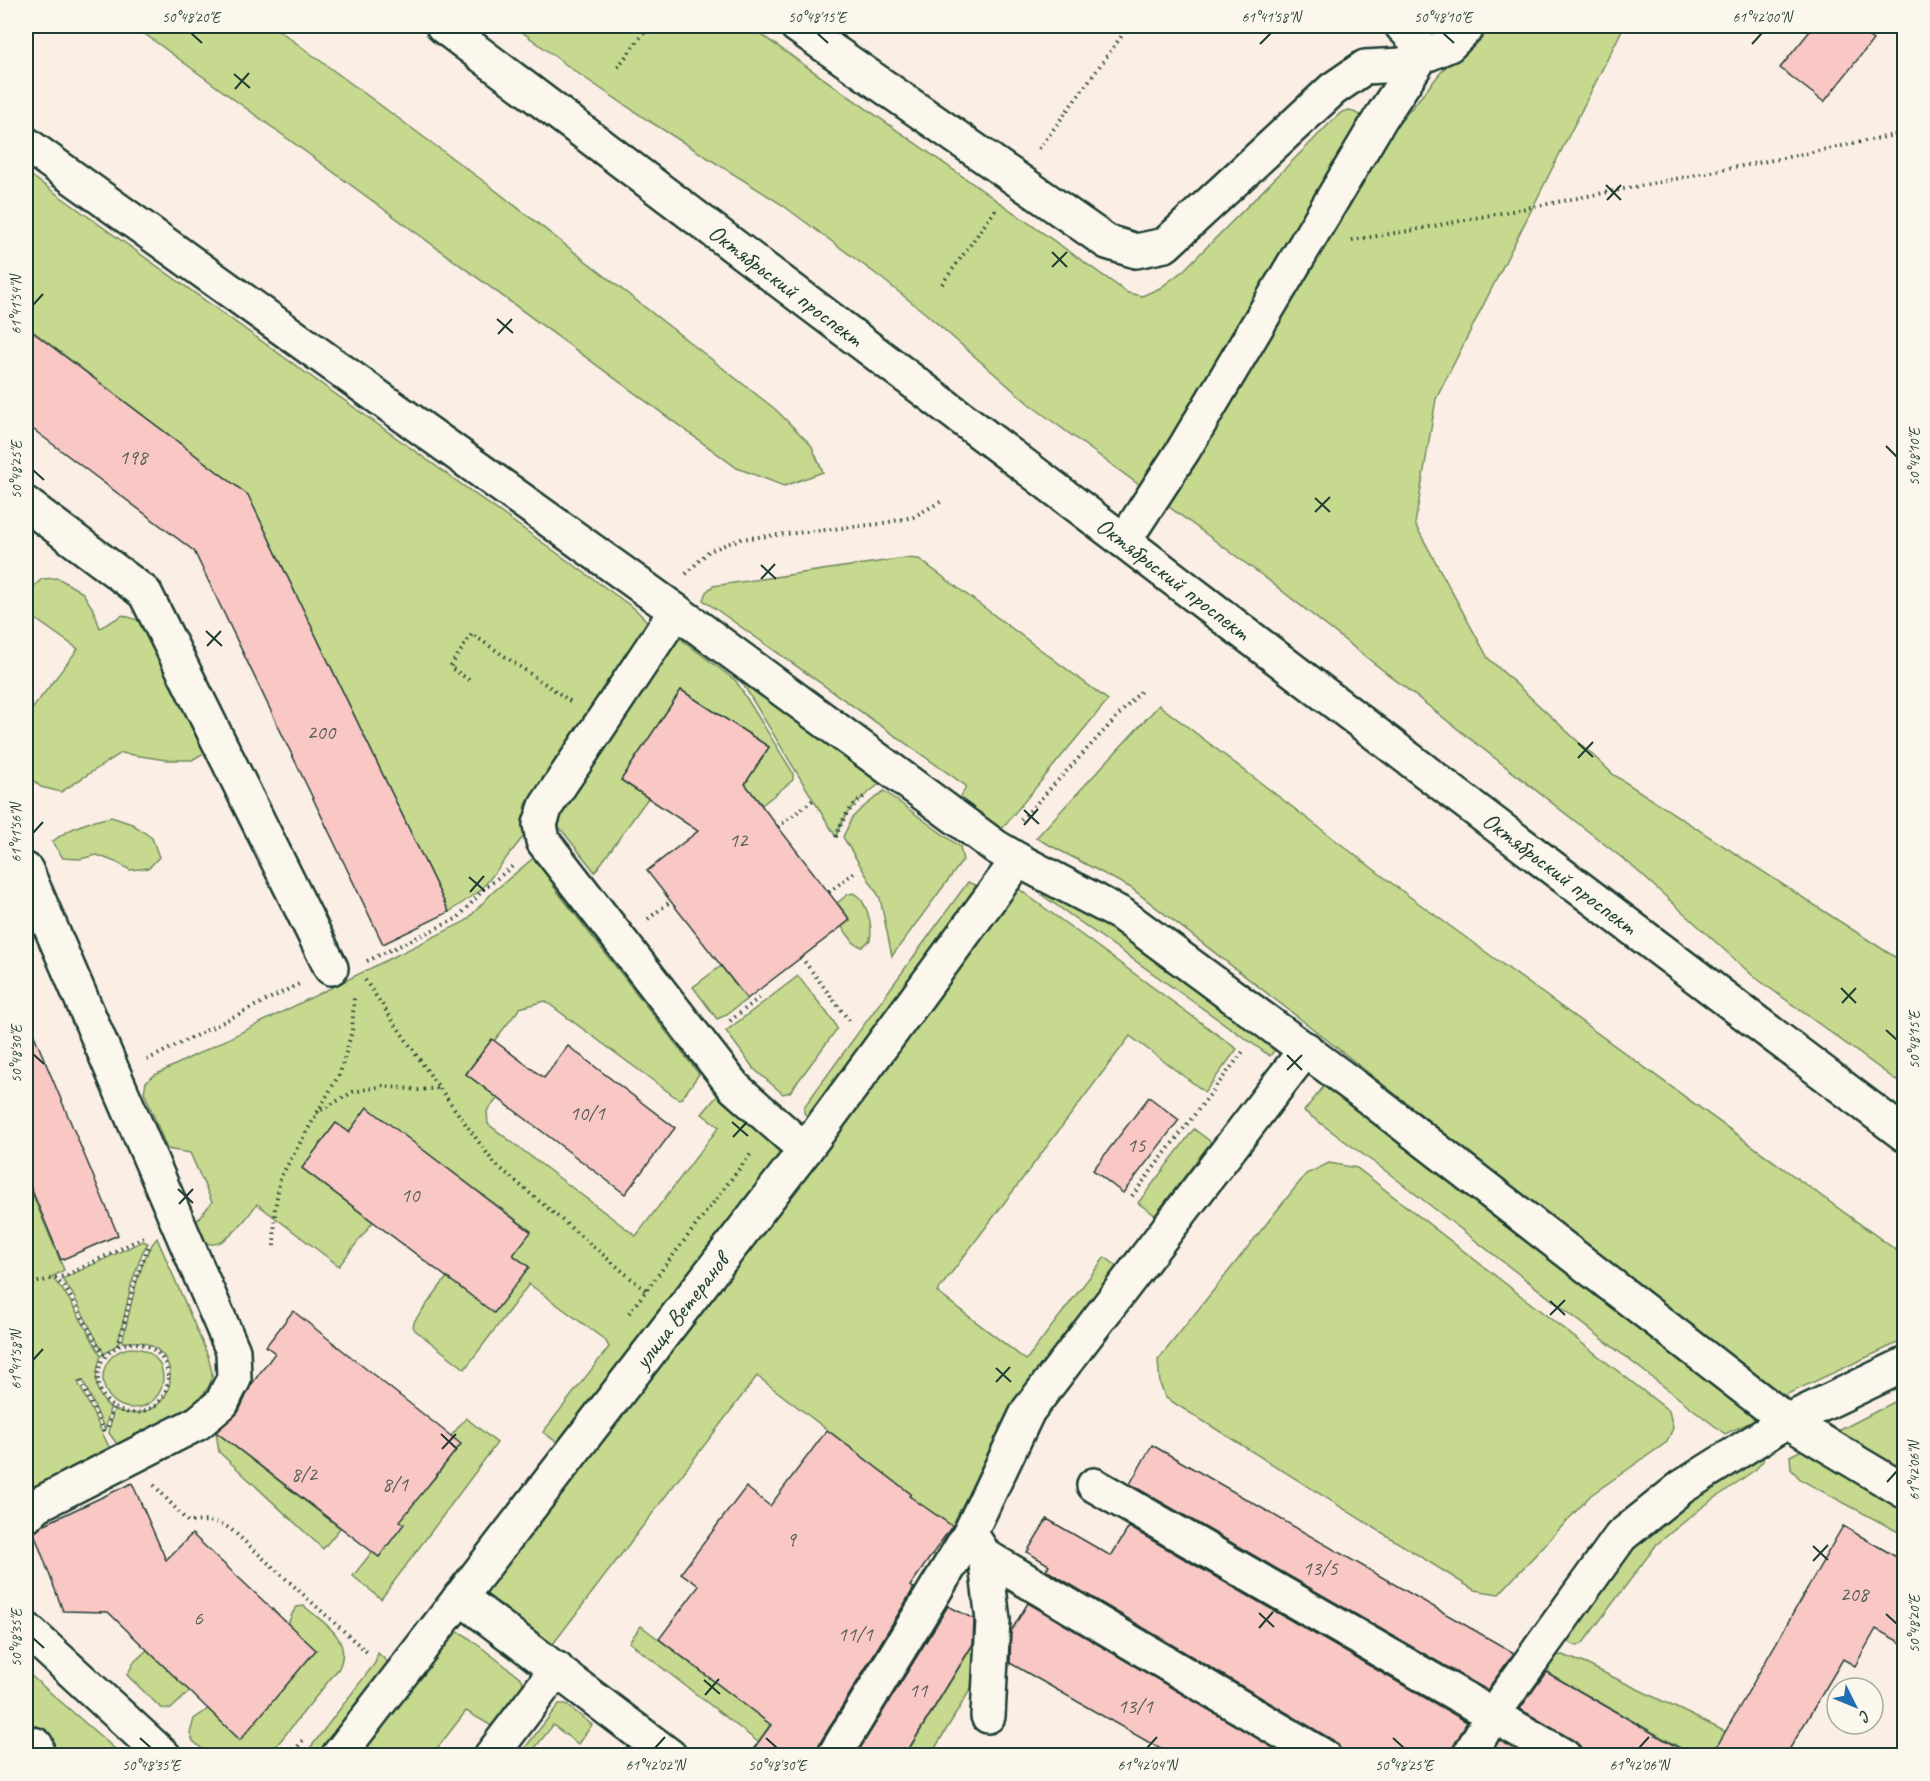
<svg xmlns="http://www.w3.org/2000/svg" width="1930" height="1781" font-family="Caveat,sans-serif">
	<style>
		.green { fill: #c6d98e; stroke: #728b61; stroke-width: 1.5 }
		.building { fill: #f9c8c5; stroke: #1f3d34; stroke-width: 1.5 }
		.lines { fill: none; stroke-linecap: round; stroke-linejoin: round }
		.minor-casing { stroke: #1f3d34; stroke-width: 38 }
		.major-casing { stroke: #1f3d34; stroke-width: 38 }
		.path { stroke: #1f3d34; stroke-width: 4; stroke-dasharray: 1.5 4.5; stroke-linecap: butt }
		.minor { stroke: #fbf7ec; stroke-width: 33 }
		.major { stroke: #fbf7ec; stroke-width: 33 }
		.ticks { fill: none; stroke: #1f3d34; stroke-width: 2 }
		.labels { text-anchor: middle; dominant-baseline: central; stroke-width: 4.5; stroke-linejoin: round; paint-order: stroke }
		.number-label { font-size: 21px; fill: #566058 }
		.street-label { font-size: 24px; fill: #1f3d34; stroke: #fbf7ec }
		.neatline { fill: none; stroke: #1f3d34; stroke-width: 2 }
		.ticks-label { font-size: 15px; text-anchor: middle; fill: #1f3d34 }
	</style>
	<rect width="100%" height="100%" fill="#fbeee4"/>
	<filter id="ink" filterUnits="userSpaceOnUse"><feTurbulence type="fractalNoise" baseFrequency=".0167" numOctaves="2"/><feDisplacementMap in="SourceGraphic" scale="12" xChannelSelector="R" yChannelSelector="G"/><feConvolveMatrix kernelMatrix="1 2 1 2 8 2 1 2 1" color-interpolation-filters="sRGB"/></filter>
	<g filter="url(#ink)">
		<!-- green -->
		<g class="green">
			<path d="M134 26H273L486 183 775 409 811 445 823 472 784 486 737 468Z"/>
			<path d="M514 26H749L1128 293 1142 296 1160 288 1184 270 1331 122 1342 112 1349 110 1390 128 1396 127 1479 26H1624L1436 399 1415 524 1488 658 1614 775 1904 963V1086L1752 975 1631 865 1263 576 1029 404 925 313 880 277 781 204 646 119 576 72Z"/>
			<path d="M26 172 635 609 646 620 648 630 626 664 526 804 524 821 527 832 481 890 449 912 260 520 194 551 241 490 26 326Z"/>
			<path d="M905 558 919 559 1108 700 999 832 963 805 960 799 966 786 703 600 706 592 713 586Z"/>
			<path d="M58 578 83 593 93 609 100 628 123 615 143 622 214 747 192 760H166L121 753 61 792 41 787 28 776 29 757 26 753V717L78 649 31 616 26 623V593L42 579Z"/>
			<path d="M678 637 736 681 793 773V780L762 805 745 784 769 747 681 690 621 780 648 798 595 872 556 823V815Z"/>
			<path d="M738 676 882 782C858 801 846 807 836 837Z"/>
			<path d="M1159 705 1406 894 1904 1256V1340L1779 1398 1312 1028 1131 888 1036 838Z"/>
			<path d="M884 791 960 847 963 860 892 956 880 898 843 837 852 818 861 809Z"/>
			<path d="M111 817 132 824 152 838 159 857 149 868 130 870 118 863 97 855 80 859 63 858 52 842C70 827 88 822 111 817Z"/>
			<path d="M543 850 557 878 553 886 699 1074 682 1098 678 1099 545 1001 520 1008 494 1041 492 1040 466 1073 498 1098 487 1111 488 1124 636 1236 719 1127 702 1114 717 1096 721 1093 790 1148 565 1442 555 1441 543 1432 609 1347 605 1340 529 1284 465 1369 415 1330 413 1326 415 1320 447 1277 529 1267 513 1255 531 1231 367 1108 349 1132 336 1123 302 1168 373 1222 339 1266 257 1204C249 1215 222 1254 205 1242 201 1238 197 1231 193 1226L212 1202 190 1153 167 1149 144 1092 146 1082 155 1075 466 921 493 892Z"/>
			<path d="M968 882 987 891 816 1119 808 1117 804 1113V1107Z"/>
			<path d="M1012 884 1237 1049 1205 1092 1130 1036 937 1292 1026 1360 1105 1257 1118 1267 1016 1399 952 1526 924 1507 758 1742 629 1642 641 1626 749 1707 911 1494 757 1376 553 1644 483 1592Z"/>
			<path d="M1057 891 1121 927 1280 1043 1270 1056 1042 895Z"/>
			<path d="M853 893C867 899 873 926 870 940L862 947 854 943 841 926 850 919 837 903 847 895Z"/>
			<path d="M721 966 747 999 724 1016 717 1019 693 987Z"/>
			<path d="M798 976 834 1022 837 1029 790 1092 783 1094 754 1069 726 1031Z"/>
			<path d="M1328 1081 1762 1417 1725 1434 1391 1175 1304 1111Z"/>
			<path d="M1194 1129 1211 1142 1155 1215 1138 1203Z"/>
			<path d="M1329 1163 1357 1168 1669 1411 1673 1428 1667 1442 1591 1495 1499 1594 1474 1590 1166 1398 1160 1384 1158 1360 1306 1174Z"/>
			<path d="M26 1179 64 1270 52 1277C58 1285 65 1292 70 1301 81 1319 91 1337 101 1356 94 1376 93 1392 110 1408L105 1430 83 1380 78 1382 111 1451 26 1498Z"/>
			<path d="M157 1238 208 1356C209 1362 212 1369 212 1375 211 1405 144 1432 120 1445L117 1444 109 1433 113 1412 115 1410C170 1429 191 1359 145 1343 137 1340 128 1343 122 1342 130 1314 138 1258 157 1238Z"/>
			<path d="M143 1241 148 1243 142 1253 131 1285 118 1344 104 1354 72 1293 62 1279Z"/>
			<circle cx="133" cy="1378" r="30"/>
			<path d="M1904 1397V1535L1801 1480 1791 1469 1790 1456Z"/>
			<path d="M466 1418 497 1443 381 1599 353 1576 372 1552 379 1557 394 1517 434 1479 460 1444 451 1436Z"/>
			<path d="M216 1432 340 1528 323 1549 219 1452Z"/>
			<path d="M1758 1452 1764 1456 1763 1461 1756 1469 1700 1509 1657 1544 1583 1643 1577 1646 1566 1641 1568 1633 1629 1548 1666 1516Z"/>
			<path d="M304 1606C323 1623 353 1638 339 1668L269 1755H209L193 1741 190 1733 194 1719 208 1709 240 1740 293 1612 297 1607Z"/>
			<path d="M985 1625 982 1670 931 1755 905 1756Z"/>
			<path d="M455 1631 465 1635 522 1679 525 1692 498 1725H490L466 1711 432 1755 352 1756Z"/>
			<path d="M147 1650 190 1691 171 1709 161 1708 127 1675 134 1662Z"/>
			<path d="M378 1653 393 1667 339 1755 304 1756 375 1663Z"/>
			<path d="M1563 1655 1586 1664 1726 1732 1767 1755H1693L1548 1673 1549 1663 1555 1656Z"/>
			<path d="M29 1674 122 1755H40L26 1729V1680Z"/>
			<path d="M559 1704H566L592 1725 578 1744 553 1725 531 1753 525 1748Z"/>
		</g>
		<!-- building -->
		<g class="building">
			<path d="M1814 26H1854L1873 40 1824 102 1780 68Z"/>
			<path d="M26 327 248 495 449 912 383 944 194 551 26 424Z"/>
			<path d="M681 690 769 747 745 784 850 920 747 999 647 871 698 831 621 780Z"/>
			<path d="M26 1016 118 1235 61 1260 26 1176Z"/>
			<path d="M492 1039 544 1078 568 1046 675 1128 625 1194 466 1074Z"/>
			<path d="M1149 1097 1179 1120 1123 1193 1093 1170Z"/>
			<path d="M367 1107 531 1232 513 1255 529 1267 494 1313 302 1168 336 1123 349 1132Z"/>
			<path d="M293 1311 461 1444 400 1521 404 1524 379 1557 216 1432 239 1411 251 1385 275 1353 266 1346Z"/>
			<path d="M827 1430 911 1494 909 1496 952 1526 910 1586 914 1588 818 1746 815 1755H749L771 1725 659 1639 699 1586 681 1573 746 1487 770 1506Z"/>
			<path d="M1152 1445 1514 1653 1487 1690 1130 1484Z"/>
			<path d="M132 1483 166 1560 192 1534 316 1650 240 1740 108 1612 63 1611 34 1533 45 1524Z"/>
			<path d="M1047 1519 1111 1556 1129 1527 1467 1722 1453 1747 1450 1755H1342L1339 1746 1333 1740 1046 1570 1049 1565 1027 1552Z"/>
			<path d="M1843 1526 1905 1562V1645L1876 1629 1855 1666 1843 1659 1786 1755H1712Z"/>
			<path d="M1028 1603 1285 1755H1171L1010 1663 1011 1631Z"/>
			<path d="M948 1606 974 1619 973 1644 905 1755H856Z"/>
			<path d="M1546 1672 1691 1755H1583L1580 1746 1573 1740 1520 1709Z"/>
			<path d="M1499 1740 1526 1755H1491Z"/>
		</g>
		<g class="lines">
			<defs>
				<g id="minor">
					<path d="M797 26 1107 242 1136 251 1165 245 1333 89 1365 67 1402 65 1449 45 1468 26"/>
					<path d="M26 144 676 611 996 847 1018 860 1121 914 1354 1086 1787 1421 1904 1491"/>
					<path d="M26 504 145 593 331 968"/>
					<path d="M1124 541 1184 449 1380 119 1421 57 1416 40 1402 26"/>
					<path d="M676 611 546 806 540 824 543 841 734 1087 805 1150"/>
					<path d="M26 870 233 1351 234 1379 228 1390 222 1403 198 1423 37 1505 26 1516"/>
					<path d="M1094 1485 1564 1756"/>
					<path d="M970 1533 1028 1411 1306 1049"/>
					<path d="M985 1556 993 1620 988 1716"/>
					<path d="M460 1597 670 1756"/>
					<path d="M26 1629 164 1756"/>
					<path d="M26 1742 36 1745 33 1756"/>
					<path id="s1" d="M338 1756 805 1150 1018 860"/>
					<path d="M491 1756 557 1669"/>
					<path d="M834 1756 970 1533 985 1556 1323 1756"/>
					<path d="M1469 1756 1493 1714 1621 1536 1682 1487 1787 1421 1904 1365"/>
				</g>
				<g id="major">
					<path id="s2" d="M443 26 1124 541 1434 778 1904 1134"/>
				</g>
			</defs>
			<!-- minor casing -->
			<use href="#minor" class="minor-casing"/>
			<!-- major casing -->
			<use href="#major" class="major-casing"/>
			<!-- path -->
			<g class="path">
				<path d="M618 67 649 26"/>
				<path d="M1039 149 1129 26"/>
				<path d="M1352 240 1414 230 1788 157 1904 133"/>
				<path d="M942 284 996 209"/>
				<path d="M686 574 709 551 740 539 879 524 913 517 944 500"/>
				<path d="M469 680 450 667 472 634 573 703"/>
				<path d="M1021 820 1143 689"/>
				<path d="M778 827 813 800"/>
				<path d="M836 837C843 817 849 808 866 795"/>
				<path d="M829 892 856 871"/>
				<path d="M648 919 671 901"/>
				<path d="M801 957 851 1023"/>
				<path d="M367 961 458 918 483 890 514 865"/>
				<path d="M365 980 433 1079 494 1163 646 1291"/>
				<path d="M730 1021 760 997"/>
				<path d="M147 1060 299 984"/>
				<path d="M316 1113 353 1092 383 1086 419 1090 440 1088"/>
				<path d="M1132 1196 1245 1049"/>
				<path d="M274 1246 275 1209 280 1178 340 1073 352 1031 354 998"/>
				<path d="M55 1278 66 1289 105 1357"/>
				<path d="M26 1285 67 1275 144 1237"/>
				<path d="M629 1313 752 1152"/>
				<circle cx="133" cy="1378" r="35"/>
				<path d="M118 1346 134 1285 148 1247"/>
				<path d="M81 1381 104 1432"/>
				<path d="M108 1427 113 1407"/>
				<path d="M154 1485 188 1522C208 1521 217 1519 233 1531L369 1654"/>
				<path d="M291 1756 305 1737"/>
				<path d="M994 1756 996 1752 1008 1751 1014 1756"/>
			</g>
			<!-- minor -->
			<use href="#minor" class="minor"/>
			<!-- major -->
			<use href="#major" class="major"/>
		</g>
	</g>
	<!-- ticks -->
	<path class="ticks" d="M191 33 202 43M817 33 828 43M1443 33 1454 43M1260 44 1271 33M1752 44 1762 33M234 74 250 88M235 89 249 73M1606 185 1621 200M1607 200 1621 185M1052 252 1067 267M1052 267 1067 252M33 305 43 294M497 319 513 333M498 334 512 319M1886 446 1897 457M33 470 44 480M1315 498 1330 512M1315 512 1330 497M761 565 776 579M761 579 775 564M206 631 222 646M207 646 221 631M1578 743 1593 757M1578 758 1593 742M1024 810 1039 824M1024 825 1038 809M33 833 43 822M469 877 485 891M470 892 484 876M1841 988 1856 1003M1842 1003 1856 988M1886 1030 1897 1040M33 1054 44 1064M1287 1055 1302 1070M1287 1070 1302 1055M732 1122 748 1136M733 1137 747 1122M178 1189 193 1203M179 1204 193 1189M1550 1301 1565 1315M1550 1315 1565 1300M33 1360 43 1349M996 1368 1011 1382M996 1382 1010 1367M441 1434 457 1449M442 1449 456 1434M1887 1482 1897 1471M1813 1546 1828 1560M1813 1561 1828 1545M1259 1613 1274 1627M1886 1614 1897 1624M1259 1628 1273 1612M33 1638 44 1648M704 1680 720 1694M705 1695 719 1679M140 1738 151 1748M766 1738 777 1748M1393 1738 1404 1748M655 1748 665 1737M1147 1748 1157 1737M1639 1748 1649 1737"/>
	<g class="labels">
		<!-- number labels -->
		<g class="number-label">
			<text x="133" y="457">198</text>
			<text x="321" y="732">200</text>
			<text x="738" y="840">12</text>
			<text x="587" y="1113">10/1</text>
			<text x="1136" y="1145">15</text>
			<text x="410" y="1195">10</text>
			<text x="304" y="1474">8/2</text>
			<text x="395" y="1484">8/1</text>
			<text x="791" y="1539">9</text>
			<text x="1320" y="1568">13/5</text>
			<text x="1854" y="1594">208</text>
			<text x="198" y="1618">6</text>
			<text x="855" y="1634">11/1</text>
			<text x="918" y="1690">11</text>
			<text x="1135" y="1706">13/1</text>
		</g>
		<!-- street labels -->
		<g class="street-label">
			<text stroke="none"><textPath href="#s2" startOffset="430">Октябрьский проспект</textPath></text>
			<text stroke="none"><textPath href="#s2" startOffset="916">Октябрьский проспект</textPath></text>
			<text stroke="none"><textPath href="#s2" startOffset="1402">Октябрьский проспект</textPath></text>
			<text stroke="none"><textPath href="#s1" startOffset="562">улица Ветеранов</textPath></text>
		</g>
	</g>
	<!-- margin -->
	<rect width="1930" height="1781" fill="none" stroke="#fbf7ec" stroke-width="66"/>
	<!-- north arrow -->
	<g transform="translate(1855 1706) rotate(133)"><circle r="28" fill="#fbf7ec" stroke="#a3ada2" stroke-width="1.5"/>
	<path d="M0-4.5L10 22L0 15L-10 22Z" fill="#1f6fb2"/>
	<text y="-9" font-size="16" font-weight="bold" text-anchor="middle" fill="#1f3d34">С</text>
	</g>
	<rect x="33" y="33" width="1864" height="1715" class="neatline"/>
	<g class="ticks-label">
		<text x="191" y="22">50°48'20"E</text>
		<text x="817" y="22">50°48'15"E</text>
		<text x="1271" y="22">61°41'58"N</text>
		<text x="1443" y="22">50°48'10"E</text>
		<text x="1762" y="22">61°42'00"N</text>
		<text transform="translate(16 305) rotate(-90)" y="5">61°41'54"N</text>
		<text transform="translate(1914 457) rotate(-90)" y="5">50°48'10"E</text>
		<text transform="translate(16 470) rotate(-90)" y="5">50°48'25"E</text>
		<text transform="translate(16 833) rotate(-90)" y="5">61°41'56"N</text>
		<text transform="translate(1914 1040) rotate(-90)" y="5">50°48'15"E</text>
		<text transform="translate(16 1054) rotate(-90)" y="5">50°48'30"E</text>
		<text transform="translate(16 1360) rotate(-90)" y="5">61°41'58"N</text>
		<text transform="translate(1914 1471) rotate(-90)" y="5">61°42'06"N</text>
		<text transform="translate(1914 1624) rotate(-90)" y="5">50°48'20"E</text>
		<text transform="translate(16 1638) rotate(-90)" y="5">50°48'35"E</text>
		<text x="151" y="1770">50°48'35"E</text>
		<text x="655" y="1770">61°42'02"N</text>
		<text x="777" y="1770">50°48'30"E</text>
		<text x="1147" y="1770">61°42'04"N</text>
		<text x="1404" y="1770">50°48'25"E</text>
		<text x="1639" y="1770">61°42'06"N</text>
	</g>
</svg>
